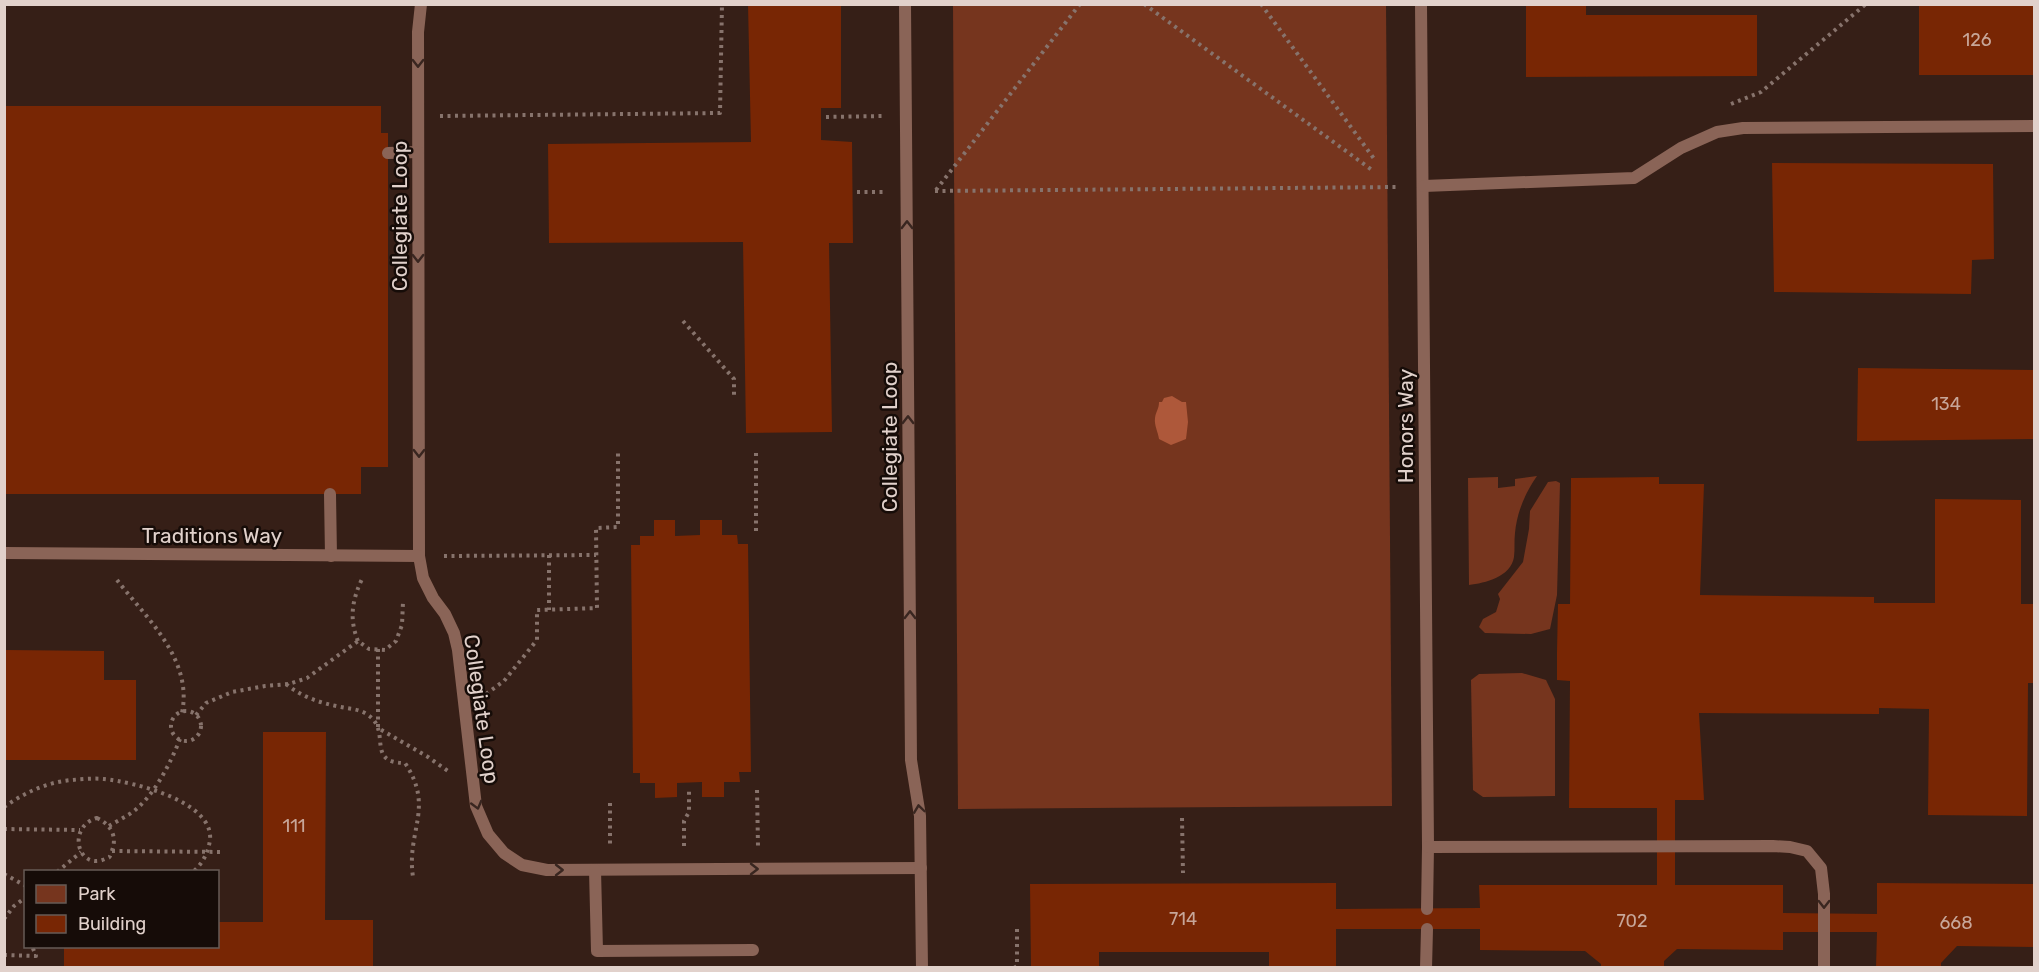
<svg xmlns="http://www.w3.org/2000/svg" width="2039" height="972" font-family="Rubik,sans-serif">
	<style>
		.green { fill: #76351e }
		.water { fill: #ae583a }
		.building { fill: #782604 }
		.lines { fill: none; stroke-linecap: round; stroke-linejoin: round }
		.path { stroke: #87736c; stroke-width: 4; stroke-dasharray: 3 4.5; stroke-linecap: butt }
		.service { stroke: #8a6457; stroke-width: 12 }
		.oneway { stroke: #392620 }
		.labels { text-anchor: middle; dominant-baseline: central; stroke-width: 5; stroke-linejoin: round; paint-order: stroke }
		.number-label { font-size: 18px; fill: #c7a699 }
		.street-label { font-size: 21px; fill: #e1d1cb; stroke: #160c08 }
	</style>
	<rect width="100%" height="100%" fill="#361f17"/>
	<!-- green -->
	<g class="green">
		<path d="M953 5H1386L1392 806 958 809Z"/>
		<path d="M1537 476C1525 493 1517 512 1515 533 1514 541 1515 549 1514 557 1511 577 1485 583 1469 585L1468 478 1498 477V488L1515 486V479Z"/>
		<path d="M1556 481 1560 483 1557 595 1550 629 1531 634 1485 633 1479 627 1483 619 1496 612 1500 599 1498 594 1523 562 1529 529 1530 511 1548 482Z"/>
		<path d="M1522 673 1546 680 1555 699V796L1483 797 1473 790 1471 680 1479 674Z"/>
	</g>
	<!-- water -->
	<path class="water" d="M1172 396 1182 402H1186L1188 422 1186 439 1171 445 1159 439C1158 432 1154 425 1155 418 1156 411 1159 409 1159 402H1162L1164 398Z"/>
	<!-- building -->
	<g class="building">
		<path d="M748 4H841V108H821V140L852 142 853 243H829L832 432 746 433 743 242 549 243 548 144 751 142Z"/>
		<path d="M1526 4H1586V15H1757V76L1526 77Z"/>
		<rect x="1919" y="4" width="115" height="71"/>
		<path d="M4 106H381V133H388V467H361V494H4Z"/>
		<path d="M1772 163 1993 164 1994 259 1972 260 1971 294 1774 292Z"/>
		<path d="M1858 368 2034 370V439L1857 441Z"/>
		<path d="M1659 477V484H1704L1700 595 1874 597V603H1935V499L2021 500V604H2034V683H2028L2027 816 1928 815 1929 709 1879 708V714L1699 713 1704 800H1675V885H1783V913L1877 914V883L2034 884V947L1957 946 1941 963V968H1876L1877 932H1783V950L1677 949 1664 961V968H1601V964L1585 951 1480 950V929H1336V968H1269V952H1099V968H1031L1030 884 1336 883V909L1480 908 1479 885H1657V808H1569L1570 681 1557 680V652L1558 604H1570L1571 478Z"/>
		<path d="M654 520H675V536L700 535V520H722V535H737L738 544H748L751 772H739L740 782H724V797H702V782L677 783V797L655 798V783H640V773H633L631 545H640V536H654Z"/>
		<path d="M6 650 104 651V680H136V760H4Z"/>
		<path d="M263 732H326L325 920H373V968H64V946H218V922H263Z"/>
	</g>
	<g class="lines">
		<!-- path -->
		<g class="path">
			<path d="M1144 4 1372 170"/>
			<path d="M1261 4 1375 160"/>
			<path d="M1731 104 1761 92 1866 4"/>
			<path d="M440 116 720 113 722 4"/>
			<path d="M826 117 882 116"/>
			<path d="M936 190 1080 4"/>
			<path d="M935 191 1399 187"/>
			<path d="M857 192H883"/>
			<path d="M683 321 734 379V398"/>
			<path d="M756 453V533"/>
			<path d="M549 555V610"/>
			<path d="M444 556 596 555"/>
			<path d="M117 580C147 619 193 659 182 713"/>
			<path d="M358 641C349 619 352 600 362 579"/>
			<path d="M378 649V728L428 757 448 771"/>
			<path d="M286 684C302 697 320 703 341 707 350 709 360 709 368 715 392 731 365 763 405 763 435 808 406 831 413 877"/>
			<path d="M486 694 504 681 537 640V610L597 608 596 528 618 527V451"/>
			<circle cx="186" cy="726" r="15"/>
			<path d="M196 715 206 703 232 692 265 686 289 684 307 678 358 641 369 649 385 650 396 641 402 625 403 602"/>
			<path d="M757 790 758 846"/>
			<path d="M610 803V847"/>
			<path d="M4 807C24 793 47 782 72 780 82 779 93 778 104 779 133 782 214 801 210 840 208 853 203 863 193 872"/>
			<path d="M97 818C112 825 118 838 111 853 109 859 110 857 105 859 78 871 66 827 97 818Z"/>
			<path d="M1182 818 1183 873"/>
			<path d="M109 826C117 821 126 817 134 811 155 794 170 764 180 739"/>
			<path d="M4 829 80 830"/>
			<path d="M684 846V821L689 812V788"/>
			<path d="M112 851 224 852"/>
			<path d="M57 872 81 852"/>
			<path d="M4 874 26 886"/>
			<path d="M4 919 14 906 26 897"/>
			<path d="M4 955 36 956 32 946"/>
			<path d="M1014 968 1017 966V928"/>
		</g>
		<!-- service -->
		<g class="service">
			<path d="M421 4 418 32 419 556 423 578 433 598 445 614 454 633 458 650 476 806 488 834 504 853 522 865 547 870 921 868"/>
			<path d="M905 4 911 760 920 816 922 968"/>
			<path d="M1421 4 1428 847 1427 909"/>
			<path d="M388 153 418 152"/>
			<path d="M1424 186 1634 178 1681 148 1717 132 1743 128 2034 126"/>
			<path d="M330 494 331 556"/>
			<path d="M4 553 419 556"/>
			<path d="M1428 847 1773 846 1790 847 1807 851 1821 868 1824 894V968"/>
			<path d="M595 870 597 951 753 950"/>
			<path d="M1426 968 1427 929"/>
		</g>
	</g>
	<!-- one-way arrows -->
	<defs><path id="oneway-chevron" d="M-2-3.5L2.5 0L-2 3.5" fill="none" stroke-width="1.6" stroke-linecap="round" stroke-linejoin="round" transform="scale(1.5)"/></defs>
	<g class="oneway">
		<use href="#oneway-chevron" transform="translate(418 63) rotate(90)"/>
		<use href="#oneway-chevron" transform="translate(907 225) rotate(-90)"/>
		<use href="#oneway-chevron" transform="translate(418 258) rotate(90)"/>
		<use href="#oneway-chevron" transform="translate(908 420) rotate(-90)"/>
		<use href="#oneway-chevron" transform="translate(419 453) rotate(90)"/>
		<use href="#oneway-chevron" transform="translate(910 615) rotate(-90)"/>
		<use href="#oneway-chevron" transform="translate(477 805) rotate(75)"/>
		<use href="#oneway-chevron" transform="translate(919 809) rotate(-98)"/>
		<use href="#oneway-chevron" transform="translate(754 869)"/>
		<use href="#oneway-chevron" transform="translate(559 870)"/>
		<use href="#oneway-chevron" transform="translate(1824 904) rotate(90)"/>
	</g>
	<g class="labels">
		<!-- number labels -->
		<g class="number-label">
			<text x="1977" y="40">126</text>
			<text x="1946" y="404">134</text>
			<text x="294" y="826">111</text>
			<text x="1183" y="919">714</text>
			<text x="1632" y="921">702</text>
			<text x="1956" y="923">668</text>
		</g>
		<!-- street labels -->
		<g class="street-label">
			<text transform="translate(399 216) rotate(-90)">Collegiate Loop</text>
			<text transform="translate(1405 426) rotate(-90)">Honors Way</text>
			<text transform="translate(889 437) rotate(-90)">Collegiate Loop</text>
			<text x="212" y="535">Traditions Way</text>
			<text transform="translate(482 709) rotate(82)">Collegiate Loop</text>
		</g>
	</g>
	<!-- border -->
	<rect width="2039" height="972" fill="none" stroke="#e1d1cb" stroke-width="12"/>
	<!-- legend -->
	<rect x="24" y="870" width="195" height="78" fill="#160c08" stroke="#675b56" stroke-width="1.5"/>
	<rect x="36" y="885" width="30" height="18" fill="#76351e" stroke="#675b56" stroke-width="1.5"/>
	<text x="78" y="900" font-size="18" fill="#e1d1cb">Park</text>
	<rect x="36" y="915" width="30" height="18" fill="#782604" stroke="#675b56" stroke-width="1.5"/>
	<text x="78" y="930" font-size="18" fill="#e1d1cb">Building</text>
</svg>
